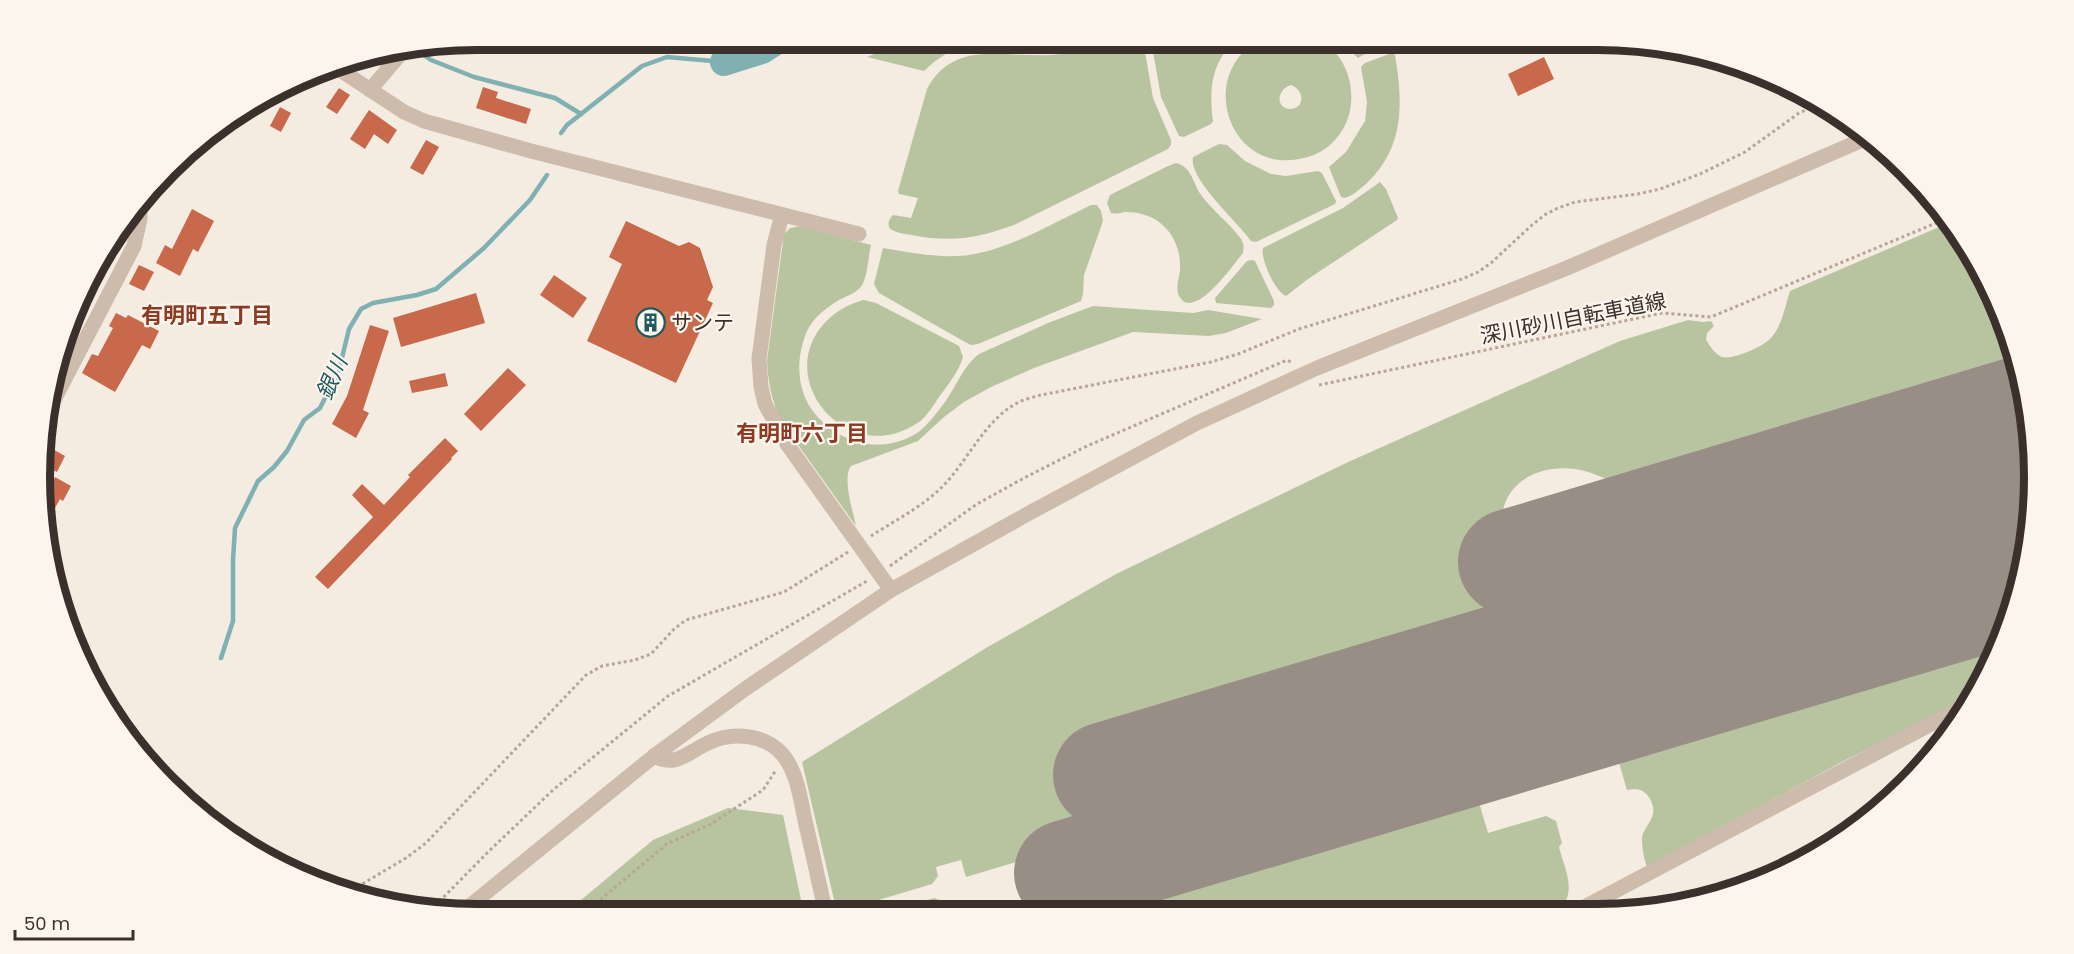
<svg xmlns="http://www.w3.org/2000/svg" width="2074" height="954" font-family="Poppins,'Noto Sans JP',sans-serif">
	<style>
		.green { fill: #b8c4a0; fill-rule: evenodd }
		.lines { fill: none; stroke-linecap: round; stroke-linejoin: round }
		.stream { stroke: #7fb0b2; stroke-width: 4.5 }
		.river { stroke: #7fb0b2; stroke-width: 28 }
		.runway { stroke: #988e86; stroke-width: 106 }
		.building { fill: #c8694b }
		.path { stroke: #b9a596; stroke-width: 3; stroke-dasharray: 3 3; stroke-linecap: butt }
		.minor { stroke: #cdbbac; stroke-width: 15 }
		.labels { text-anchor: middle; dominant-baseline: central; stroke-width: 4.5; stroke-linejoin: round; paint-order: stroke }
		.street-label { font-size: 21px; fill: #3b302b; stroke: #fbf5ee }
		.poi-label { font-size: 21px; fill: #3b302b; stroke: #fbf5ee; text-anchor: start }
		.neighbourhood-label { font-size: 22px; font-weight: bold; fill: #8c3b22; stroke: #fbf5ee }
		.water-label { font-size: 22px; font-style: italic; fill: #1f5a5e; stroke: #fbf5ee }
		.rim { fill: none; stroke: #3b302b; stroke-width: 8 }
	</style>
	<rect width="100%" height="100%" fill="#f4ebe1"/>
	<!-- green -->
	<g class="green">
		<path d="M910 39H1101L1050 45 965 46 950 51 934 62 924 71 867 57Z"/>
		<path d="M1153 39H1236C1211 64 1209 87 1213 121L1211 124 1184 137 1179 136 1161 97 1152 46Z"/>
		<path d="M1262 39C1275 39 1305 36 1316 40 1351 52 1360 101 1343 129 1333 146 1318 156 1299 159 1227 173 1196 71 1262 39ZM1291 85C1305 90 1305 109 1290 109 1275 108 1277 89 1291 85Z"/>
		<path d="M1339 39H1385V42L1358 58Z"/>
		<path d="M1138 41 1142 43 1144 46 1153 98 1171 140V145L1168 149 1014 225C978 238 951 243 912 235 905 234 897 233 890 229 887 224 889 219 893 215L911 218 918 198 899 194 898 191 927 89C954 39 1004 58 1051 55 1081 53 1110 47 1138 41Z"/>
		<path d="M1392 53 1395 55C1403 102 1405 147 1367 183 1360 189 1353 196 1344 198L1341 197 1329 167 1346 152 1365 121 1367 102 1361 67 1365 63Z"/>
		<path d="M1219 144 1227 145 1245 161 1271 174 1286 176 1318 171 1322 173 1336 201 1335 204 1256 242 1251 241C1239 223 1188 179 1193 157Z"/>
		<path d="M1176 163C1190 166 1193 181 1199 192 1211 210 1229 222 1241 239 1244 244 1244 247 1243 253 1233 265 1200 313 1183 301 1181 299 1179 297 1178 293 1176 287 1179 278 1180 271 1181 252 1175 234 1159 222 1150 215 1137 212 1125 212 1120 213 1117 214 1111 213L1107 203 1110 195 1168 166Z"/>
		<path d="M1380 182 1386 189 1398 218 1397 220 1308 279 1286 296C1276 293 1260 259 1263 248L1343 208Z"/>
		<path d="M1091 205H1097L1101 211 1103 221 1084 275 1083 294 1081 301 978 344 971 345 965 342 879 293 874 284 883 248C907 252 932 257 957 256 1000 255 1051 224 1091 205Z"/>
		<path d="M1951 222 1961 233 2002 309 2022 377 1659 485C1649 486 1638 488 1627 486 1609 482 1593 471 1575 469 1539 464 1500 483 1502 524 1503 537 1514 568 1519 581L2030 428 2035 477 2027 561 1687 663 1638 667 1456 721 1459 731 966 877 961 860 936 867 938 876 932 884 862 905 861 901 840 907 835 904 802 762 986 648 1116 574 1346 463 1620 341 1688 320 1703 322 1711 321 1714 326 1707 333 1706 340C1710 346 1715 354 1722 357 1733 360 1762 347 1770 339 1782 327 1785 306 1790 291Z"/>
		<path d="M801 226 871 245C868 257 868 275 862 285 857 293 847 296 839 300 827 307 813 318 807 331 796 357 796 387 812 410 837 443 880 456 917 433 927 426 935 415 942 406 955 390 962 367 979 354L1048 323 1093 306 1193 313 1208 310 1262 319 1226 333 1209 336 1133 332 1034 368 991 387 964 402 944 417 918 441 851 466C842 478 853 511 856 526L781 421C772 401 768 382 767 361L784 234 790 228Z"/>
		<path d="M1252 260 1255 261 1274 301V305L1271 308 1216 303 1215 298 1247 261Z"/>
		<path d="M864 300 876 303 959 346 963 357C959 372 946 387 937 400 931 409 925 419 916 424 849 467 775 383 822 326 833 313 847 304 864 300Z"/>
		<path d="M2025 569 2011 615 1953 632 1950 626 1925 636 1926 640 1701 708 1654 712 1607 726 1601 704 1646 691 1688 669Z"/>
		<path d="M2008 623 2002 644 1972 696 1840 763 1647 867C1644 859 1642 848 1642 839 1642 825 1663 817 1648 796 1642 788 1635 789 1627 790L1615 749 1662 736 1703 713 1929 647 1936 659 1958 650 1955 639Z"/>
		<path d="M1461 737 1472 776 1054 900 1031 888 1043 863Z"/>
		<path d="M1473 782 1488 833 1546 816 1556 821 1562 843 1559 847C1565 871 1579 894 1556 912L1034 913Z"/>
		<path d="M728 808 783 815 804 914 563 915 653 840Z"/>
		<path d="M934 898 946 902 949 913 880 914Z"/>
	</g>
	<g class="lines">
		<!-- stream -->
		<g class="stream">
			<path d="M415 49 431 60 474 77 555 98 581 114"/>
			<path d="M561 133 567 125 642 66 667 57 724 62"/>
			<path d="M221 658 233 621V560L235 528 258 481 274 467 287 451 304 420 320 408 339 370 349 329 361 309 373 303 417 295 436 289 484 248 530 200 547 175"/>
		</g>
		<!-- river -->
		<path class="river" d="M724 62 762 50 779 39"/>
		<!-- runway -->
		<g class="runway">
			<path d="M1511 562 2028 407"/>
			<path d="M1106 775 2033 499"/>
			<path d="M1067 873 2018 590"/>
		</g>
	</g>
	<!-- building -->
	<g class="building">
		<path d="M1544 57 1554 79 1518 96 1508 74Z"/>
		<path d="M483 87 498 92 496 98 531 109 526 124 476 108Z"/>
		<path d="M339 88 350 95 337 114 326 107Z"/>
		<path d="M280 107 291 113 281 132 270 126Z"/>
		<path d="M369 110 397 130 388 144 374 134 365 149 350 139Z"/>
		<path d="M426 140 439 147 423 175 410 168Z"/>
		<path d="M192 209 214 221 198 252 193 249 180 276 156 263 165 245 172 249Z"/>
		<path d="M626 221 679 246 689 242 700 248 713 287 707 300 713 303 676 383 587 341 622 264 609 257Z"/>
		<path d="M139 265 154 272 144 291 129 284Z"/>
		<path d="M554 275 587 298 573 318 540 295Z"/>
		<path d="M476 293 485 323 401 347 393 318Z"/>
		<path d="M116 313 126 318 128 315 159 331 150 349 142 345 115 392 82 373 92 354 98 356 113 328 109 326Z"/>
		<path d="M370 325 389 331 363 410 369 413 356 438 332 424 347 396Z"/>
		<path d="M508 368 526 385 481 431 464 414Z"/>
		<path d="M445 373 448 386 412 393 409 381Z"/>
		<path d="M445 438 458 451 451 458 452 459 328 589 315 577 373 517 352 495 362 484 384 505 410 477 408 475Z"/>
		<path d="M49 447 65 456 57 472 40 464Z"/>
		<path d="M55 477 71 486 63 501 60 499 44 528 42 502Z"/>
	</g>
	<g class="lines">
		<!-- path -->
		<g class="path">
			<path d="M1319 385 1662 313 1711 317 1948 218"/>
			<path d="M871 536C894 521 922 507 942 487 968 461 985 419 1019 402 1025 399 1034 397 1041 395L1211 362 1238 354 1299 329 1462 279 1478 272 1491 263 1532 225 1546 214 1558 208 1575 202 1638 194 1660 189 1700 174 1745 152 1799 113 1822 103"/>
			<path d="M890 566 977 504 1024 478 1087 446 1287 360 1293 363"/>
			<path d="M347 893 406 858 426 843 586 675 602 666 635 660 651 654 674 629 686 620 784 592 848 552"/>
			<path d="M431 910 487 853 553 790 668 696 867 581"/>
			<path d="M582 915 667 844 711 824 763 790 776 770"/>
		</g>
		<!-- minor -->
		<g class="minor">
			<path d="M331 64 404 112 424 121 531 151 859 234"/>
			<path d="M370 90 403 51"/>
			<path d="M782 215 774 245 759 359 761 387 765 404 787 444 891 590"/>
			<path d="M45 417 134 246 140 219V207"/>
			<path d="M654 756C676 768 688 752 708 743 732 731 765 734 783 755 798 773 801 803 806 825 813 854 819 884 826 914"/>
			<path d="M1577 911 1967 705"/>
			<path d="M461 913 654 756 745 689 891 590 1033 511 1197 423 1317 368 1567 268 1869 137"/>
		</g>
	</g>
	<!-- icons -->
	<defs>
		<symbol id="building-ring" viewBox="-11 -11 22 22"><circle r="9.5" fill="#fbf5ee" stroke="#1f5a5e" stroke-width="1.5"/><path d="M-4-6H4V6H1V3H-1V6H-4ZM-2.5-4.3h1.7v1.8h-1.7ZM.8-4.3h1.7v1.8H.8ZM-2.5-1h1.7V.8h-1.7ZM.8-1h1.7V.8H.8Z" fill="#1f5a5e"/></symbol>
	</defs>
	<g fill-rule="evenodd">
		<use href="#building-ring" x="634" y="306" width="33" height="33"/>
	</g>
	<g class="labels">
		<!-- street labels -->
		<g class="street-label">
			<text transform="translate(1573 318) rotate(-11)">深川砂川自転車道線</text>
		</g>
		<!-- poi labels -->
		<g class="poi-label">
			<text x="671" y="322">サンテ</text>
		</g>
		<!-- neighbourhood labels -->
		<g class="neighbourhood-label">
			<text x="207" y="315">有明町五丁目</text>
			<text x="802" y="433">有明町六丁目</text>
		</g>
		<!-- water labels -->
		<g class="water-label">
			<text transform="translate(332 378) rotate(-67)">銀川</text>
		</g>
	</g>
	<!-- crop -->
	<path d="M0 0H2074V954H0ZM477 50H1597A427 427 0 0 1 2024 477V477A427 427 0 0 1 1597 904H477A427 427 0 0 1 50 477V477A427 427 0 0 1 477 50Z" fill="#fbf5ee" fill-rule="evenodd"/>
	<path class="rim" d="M477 50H1597A427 427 0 0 1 2024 477V477A427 427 0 0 1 1597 904H477A427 427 0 0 1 50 477V477A427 427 0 0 1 477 50Z"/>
	<!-- scale -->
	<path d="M15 930v9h118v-9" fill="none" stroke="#3b302b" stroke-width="3"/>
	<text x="24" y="930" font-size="18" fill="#3b302b" stroke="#fbf5ee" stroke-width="4.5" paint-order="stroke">50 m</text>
</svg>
